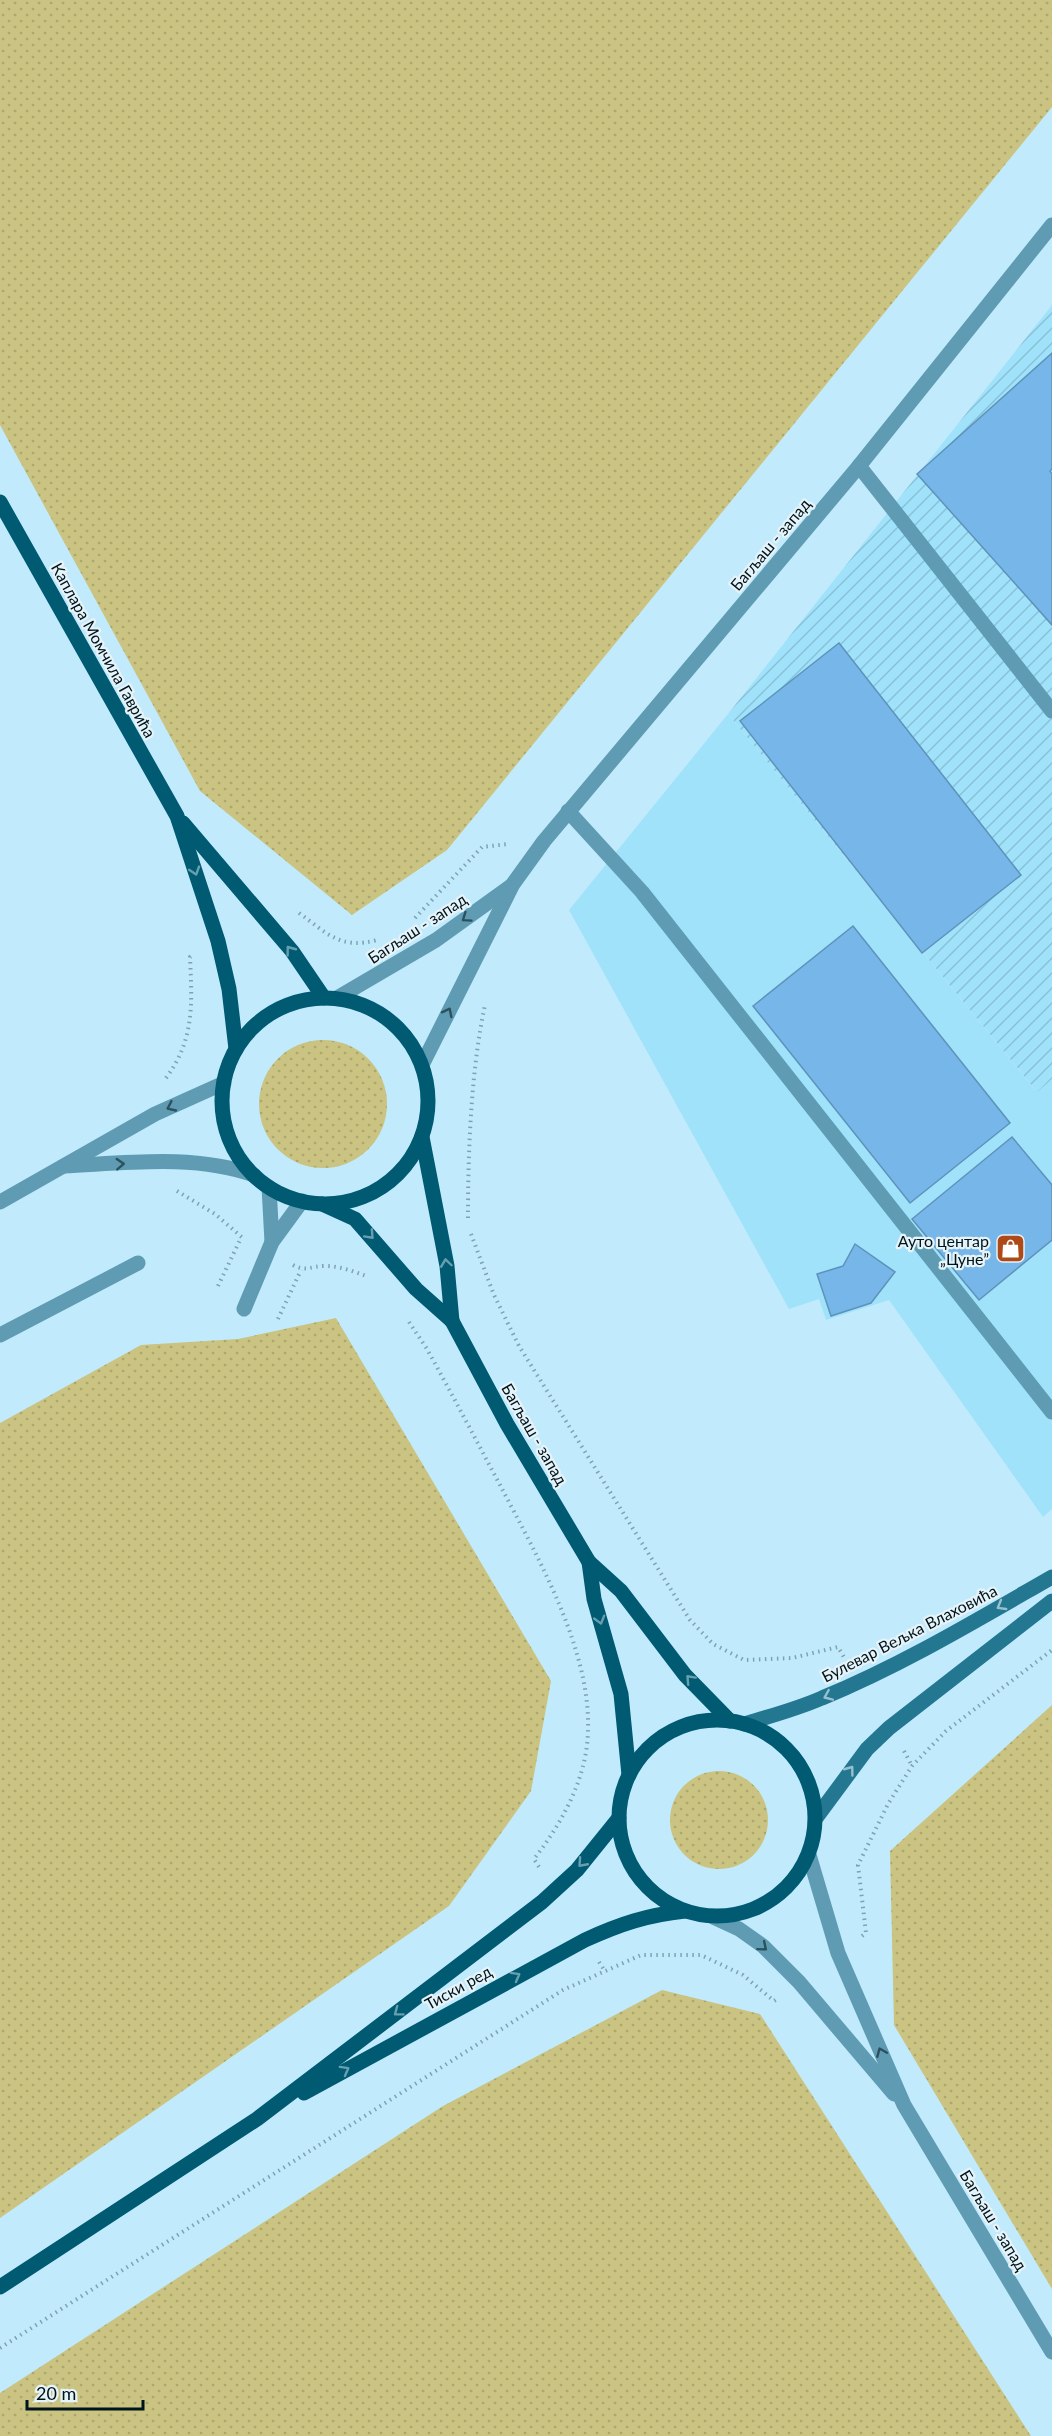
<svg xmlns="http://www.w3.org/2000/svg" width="1052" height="2436" font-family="Lato,sans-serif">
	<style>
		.built { fill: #a1e2fb }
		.industrial { fill: url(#industrial-furrows) }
		.grass { fill: url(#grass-dots) }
		.building { fill: #76b6e9; stroke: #5f92ba; stroke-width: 1.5 }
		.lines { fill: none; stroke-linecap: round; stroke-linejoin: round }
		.path { stroke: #80a2b0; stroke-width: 4; stroke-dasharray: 1.5 4.5; stroke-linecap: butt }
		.service { stroke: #5f9cb3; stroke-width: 15 }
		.minor { stroke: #5f9cb3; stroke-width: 15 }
		.tertiary { stroke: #5f9cb3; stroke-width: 15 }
		.secondary { stroke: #247791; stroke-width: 15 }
		.primary { stroke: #005a72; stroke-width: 15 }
		.oneway { stroke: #689faf }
		.oneway2 { stroke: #2b515f }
		.oneway3 { stroke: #98c1cf }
		.labels { text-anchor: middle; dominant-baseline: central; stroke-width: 4.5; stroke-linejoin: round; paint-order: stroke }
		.street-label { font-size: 16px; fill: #00141b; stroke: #e6f3f9 }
		.poi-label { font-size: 16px; fill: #00141b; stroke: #e6f3f9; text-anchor: end }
	</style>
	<defs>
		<pattern id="industrial-furrows" width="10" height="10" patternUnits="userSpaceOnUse" patternTransform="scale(1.5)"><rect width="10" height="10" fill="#a1e2fb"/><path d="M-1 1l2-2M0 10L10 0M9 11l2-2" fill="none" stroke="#89c1d7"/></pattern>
		<pattern id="grass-dots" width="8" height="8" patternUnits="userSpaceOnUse" patternTransform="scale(1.5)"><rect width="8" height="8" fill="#cac381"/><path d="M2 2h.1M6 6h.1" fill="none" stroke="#aca76f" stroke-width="1.8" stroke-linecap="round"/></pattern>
	</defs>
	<rect width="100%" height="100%" fill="#c1ebfc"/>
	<!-- built -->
	<path class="built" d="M728 714 1036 1091 1052 1079V1509L1043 1517 889 1300 826 1320 819 1299 789 1309 569 910Z"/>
	<!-- industrial -->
	<path class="industrial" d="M1052 305V1079L1037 1092 728 714Z"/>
	<!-- grass -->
	<g class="grass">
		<path d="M0 0H1052V107L447 850 352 915 200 791 0 425Z"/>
		<circle cx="323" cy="1104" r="64"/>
		<path d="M336 1318 551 1681 531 1791 449 1906 0 2218V1423L141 1345 238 1339Z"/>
		<path d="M1052 1705V2289L894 2025 890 1851Z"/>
		<circle cx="719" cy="1820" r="49"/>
		<path d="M662 1990 760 2014 1031 2436H0V2393L443 2106Z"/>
	</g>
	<!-- building -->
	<g class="building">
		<path d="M1052 353V469L1050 471 1052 474V625L917 474Z"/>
		<path d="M839 643 1021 875 922 953 740 721Z"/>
		<path d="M853 926 1010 1123 910 1203 753 1006Z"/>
		<path d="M1012 1137 1052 1185V1240L979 1300 912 1219Z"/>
		<path d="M855 1244 895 1272 871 1303 831 1316 817 1274 843 1266Z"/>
	</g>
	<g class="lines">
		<!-- path -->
		<g class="path">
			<path d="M299 913C327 933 340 950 377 940"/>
			<path d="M415 918 482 847 508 844"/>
			<path d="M166 1078C195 1039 192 1003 190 957L193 955"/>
			<path d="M177 1191 215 1214 244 1239"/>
			<path d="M468 1218C468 1151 471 1070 485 1005"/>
			<path d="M471 1234 494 1295 519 1346 690 1620 713 1644 744 1660 792 1658 838 1647 845 1659"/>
			<path d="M293 1265C306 1272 311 1266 325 1266 339 1266 353 1271 366 1276"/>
			<path d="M218 1286 240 1240"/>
			<path d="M278 1319 301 1270"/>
			<path d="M409 1322 427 1349C452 1394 476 1440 500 1485 537 1556 591 1649 588 1731 587 1778 562 1823 534 1859L539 1867"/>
			<path d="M904 1751 912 1766"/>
			<path d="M862 1936 866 1933 858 1865 888 1804 912 1766 946 1731 1052 1650"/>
			<path d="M599 1962 605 1971"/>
			<path d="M0 2348 563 1990 641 1955H701L743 1975 774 2001 779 1998"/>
		</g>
		<!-- service -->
		<g class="service">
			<path d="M859 466 1052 711"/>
			<path d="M568 811 642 892 1052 1412"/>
			<path d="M269 1187 272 1242"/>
			<path d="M244 1309 272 1242 302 1201"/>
		</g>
		<!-- minor -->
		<g class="minor">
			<path d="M0 1335 138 1263"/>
			<path d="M809 1855 838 1953 904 2105 1052 2352"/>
			<path d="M713 1917 739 1929 763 1946 799 1982 894 2094"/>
		</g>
		<!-- tertiary -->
		<g class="tertiary">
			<path d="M337 998 436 940 511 886"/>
			<path d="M422 1065 513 884 544 841 859 466 1052 225"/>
			<path d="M64 1166C127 1163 194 1154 254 1175"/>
			<path d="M0 1202 155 1114 224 1083"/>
		</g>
		<!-- secondary -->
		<g class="secondary">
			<path d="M744 1724C771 1716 797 1709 822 1698 902 1665 977 1620 1052 1577"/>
			<path d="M816 1818 867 1749 889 1728 1052 1601"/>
		</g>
		<!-- primary -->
		<g class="primary">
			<path d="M0 502 177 816 218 941 229 989 236 1049"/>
			<path d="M183 823 292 951 324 998"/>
			<circle cx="325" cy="1101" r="103"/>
			<path d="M422 1137 447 1266 452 1321"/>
			<path d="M322 1204 355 1219 416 1289 452 1321 507 1424 589 1562 621 1591 685 1675 730 1721"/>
			<path d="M589 1562 594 1599 621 1694 629 1775"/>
			<circle cx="717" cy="1818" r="98"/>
			<path d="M304 2093 585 1940C620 1924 647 1915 685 1911"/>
			<path d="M0 2287 257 2119 542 1902 577 1870 619 1818"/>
		</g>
	</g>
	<!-- one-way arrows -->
	<defs><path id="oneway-chevron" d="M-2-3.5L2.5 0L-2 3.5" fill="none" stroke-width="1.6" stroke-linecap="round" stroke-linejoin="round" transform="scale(1.5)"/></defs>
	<g class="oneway">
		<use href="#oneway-chevron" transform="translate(195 871) rotate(72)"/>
		<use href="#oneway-chevron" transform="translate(290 950) rotate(-127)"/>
		<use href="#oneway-chevron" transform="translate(370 1235) rotate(47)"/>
		<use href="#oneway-chevron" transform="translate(446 1263) rotate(-98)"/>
		<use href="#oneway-chevron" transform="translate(600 1620) rotate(74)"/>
		<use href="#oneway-chevron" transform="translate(690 1679) rotate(-133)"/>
		<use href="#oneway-chevron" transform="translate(582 1863) rotate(132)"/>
		<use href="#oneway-chevron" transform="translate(516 1976) rotate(-29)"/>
		<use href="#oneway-chevron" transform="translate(398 2012) rotate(143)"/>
		<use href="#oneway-chevron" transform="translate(345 2070) rotate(-29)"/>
	</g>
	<g class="oneway2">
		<use href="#oneway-chevron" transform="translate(466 918) rotate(145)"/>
		<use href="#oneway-chevron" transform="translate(448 1012) rotate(-63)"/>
		<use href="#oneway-chevron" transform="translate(171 1107) rotate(155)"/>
		<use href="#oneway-chevron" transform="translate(120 1164) rotate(-3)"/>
		<use href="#oneway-chevron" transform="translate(763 1947) rotate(40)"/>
		<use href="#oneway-chevron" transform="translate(881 2052) rotate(-113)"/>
	</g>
	<g class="oneway3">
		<use href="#oneway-chevron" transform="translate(1001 1606) rotate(150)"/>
		<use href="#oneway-chevron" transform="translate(828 1696) rotate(157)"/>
		<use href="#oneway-chevron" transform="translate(850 1770) rotate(-53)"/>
	</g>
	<!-- icons -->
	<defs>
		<symbol id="shop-square" viewBox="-11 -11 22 22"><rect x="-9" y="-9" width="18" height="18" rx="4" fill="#ae4a17" stroke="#e6f3f9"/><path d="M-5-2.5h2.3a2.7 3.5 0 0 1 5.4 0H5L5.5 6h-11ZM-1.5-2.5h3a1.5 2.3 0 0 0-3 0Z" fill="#fff"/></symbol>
	</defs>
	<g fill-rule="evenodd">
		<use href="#shop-square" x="994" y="1232" width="33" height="33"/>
	</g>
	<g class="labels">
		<!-- street labels -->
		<g class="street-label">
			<text transform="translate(770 544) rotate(-50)">Багљаш - запад</text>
			<text transform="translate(104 650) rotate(61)">Каплара Момчила Гаврића</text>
			<text transform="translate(417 928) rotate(-33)">Багљаш - запад</text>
			<text transform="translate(535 1434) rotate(60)">Багљаш - запад</text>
			<text transform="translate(909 1633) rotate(-27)">Булевар Вељка Влаховића</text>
			<text transform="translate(458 1987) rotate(-29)">Тиски ред</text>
			<text transform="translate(994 2220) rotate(59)">Багљаш - запад</text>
		</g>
		<!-- poi labels -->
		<g class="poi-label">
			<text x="989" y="1240">Ауто центар<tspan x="989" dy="18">„Цуне”</tspan></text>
		</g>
	</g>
	<!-- scale -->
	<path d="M27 2400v9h116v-9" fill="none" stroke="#00141b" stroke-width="3"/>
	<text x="36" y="2400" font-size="18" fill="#00141b" stroke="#e6f3f9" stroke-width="4.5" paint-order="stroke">20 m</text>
</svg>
